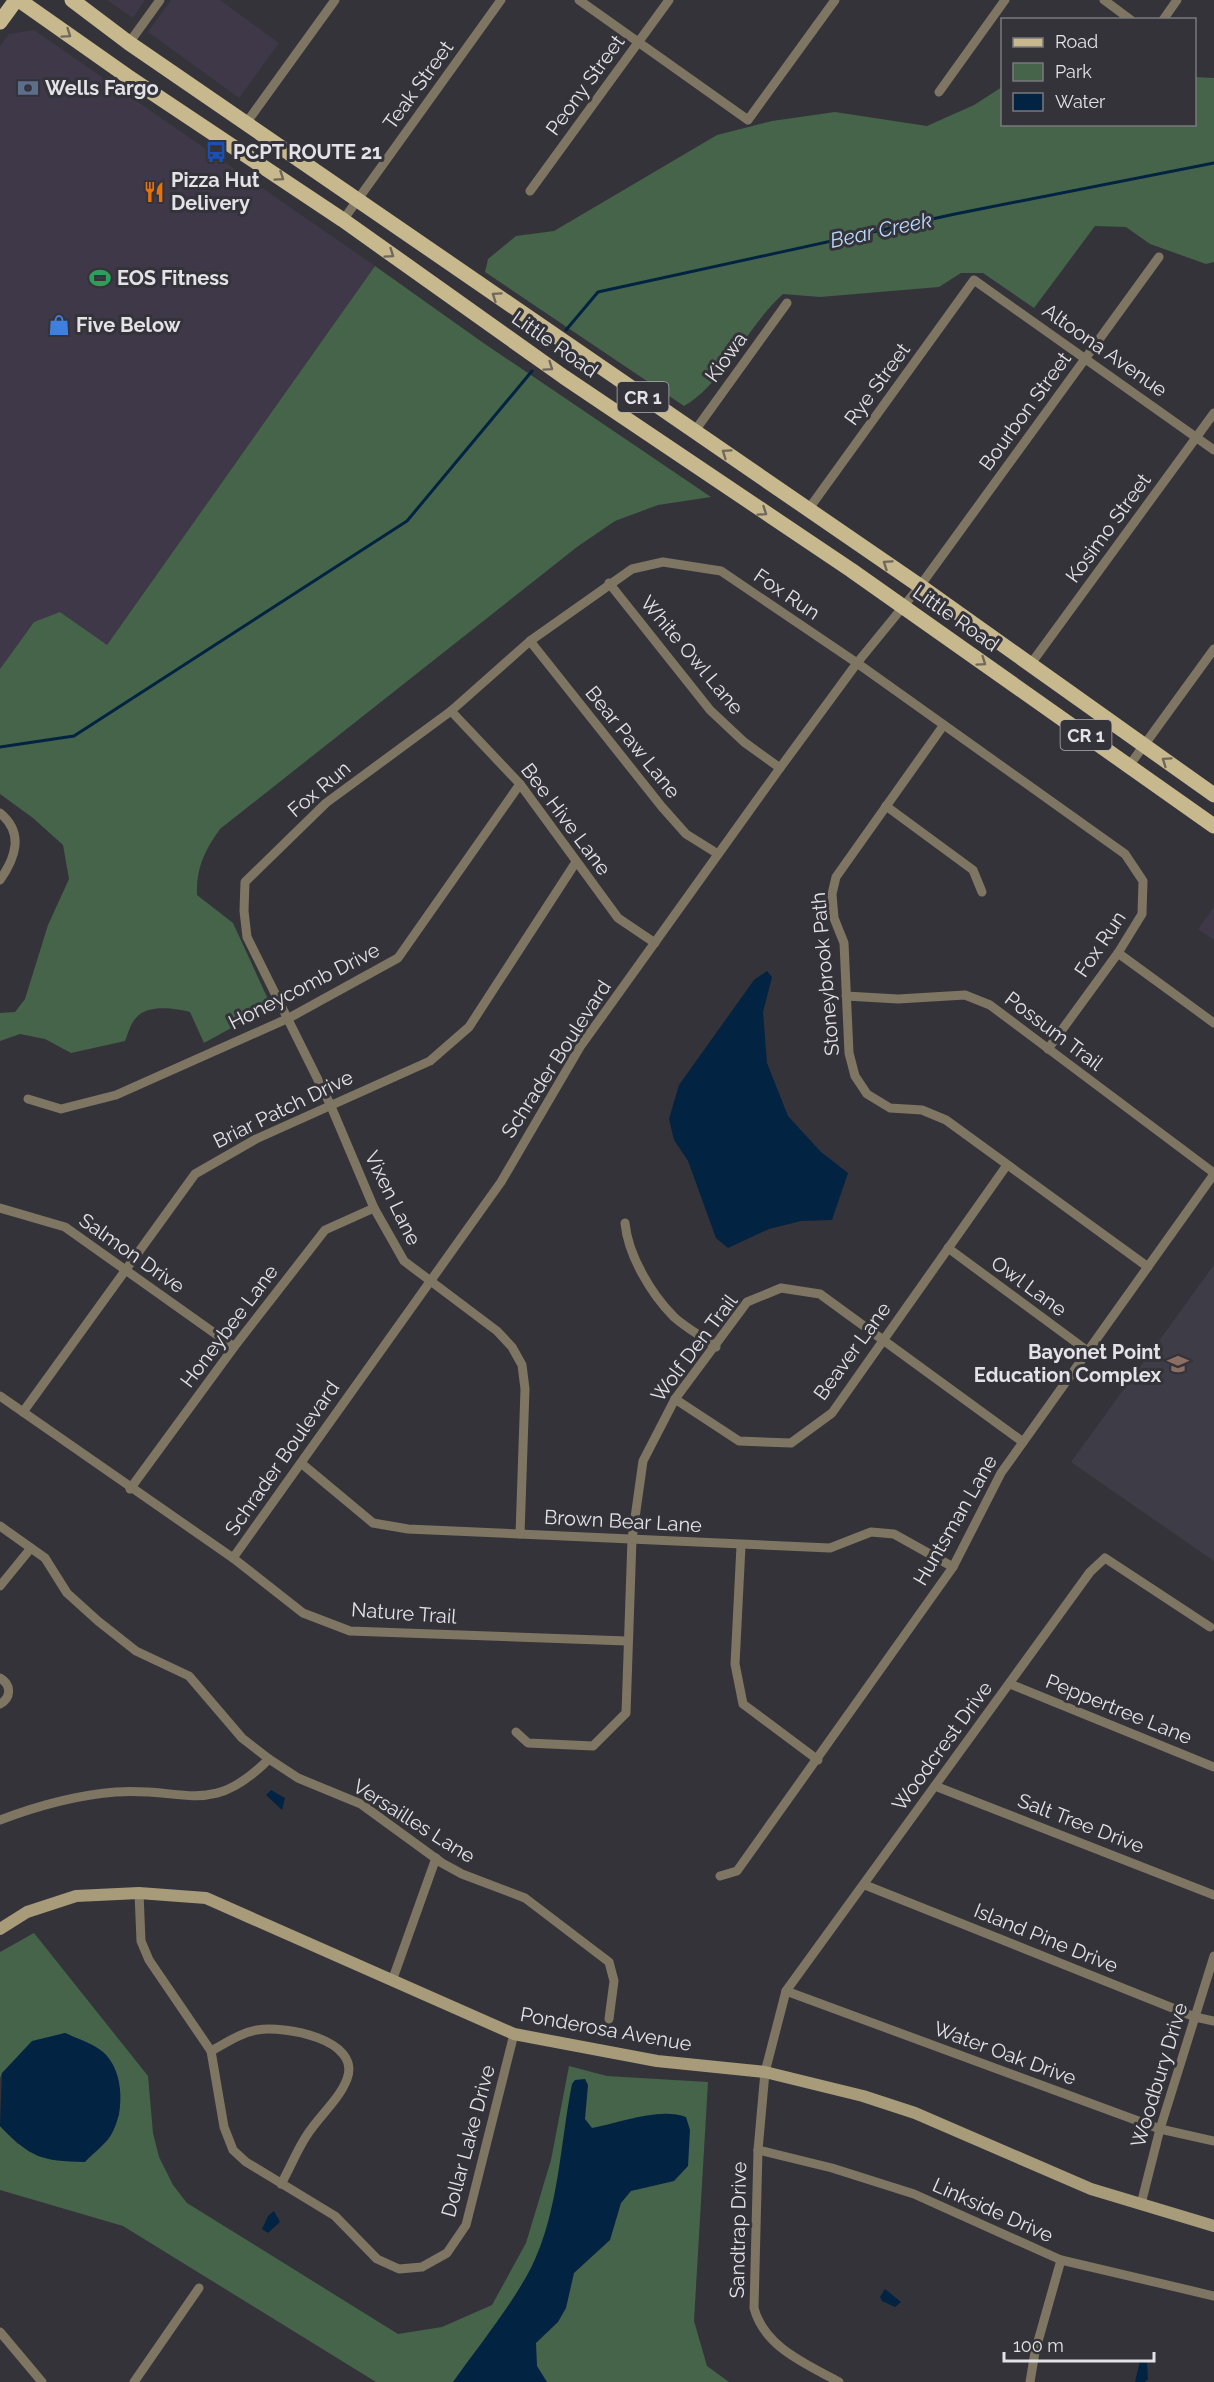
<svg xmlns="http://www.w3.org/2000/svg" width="1214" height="2382" font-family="Raleway,sans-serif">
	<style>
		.commercial { fill: #3e3849 }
		.built { fill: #3e3c47 }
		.green { fill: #45644a }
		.water { fill: #032343 }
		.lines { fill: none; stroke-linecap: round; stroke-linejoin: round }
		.stream { stroke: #032343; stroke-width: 3 }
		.street { stroke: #7e7662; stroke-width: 9 }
		.secondary { stroke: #a79b7a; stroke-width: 12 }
		.primary { stroke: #c7b88d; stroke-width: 15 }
		.oneway { stroke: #6f685b }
		.labels { text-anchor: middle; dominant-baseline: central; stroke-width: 6; stroke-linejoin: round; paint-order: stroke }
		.shield { fill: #343339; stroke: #aeaeb2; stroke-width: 1.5 }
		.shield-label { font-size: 18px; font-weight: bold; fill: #e3e2e6 }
		.street-label { font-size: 20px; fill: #e3e2e6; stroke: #343339 }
		.poi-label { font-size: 20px; font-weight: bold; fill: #e3e2e6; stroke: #343339; text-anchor: start }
		.water-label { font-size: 21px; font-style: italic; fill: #b9d9fd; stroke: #343339 }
	</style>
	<rect width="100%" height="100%" fill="#343339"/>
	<!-- commercial -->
	<g class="commercial">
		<path d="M107 0H145L133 18Z"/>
		<path d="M171 0H220L279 43 239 98 148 32Z"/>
		<path d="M34 30 375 266 107 645 34 622 0 669V46L9 34Z"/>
		<path d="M1214 907V940L1198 929Z"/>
	</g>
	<!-- built -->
	<path class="built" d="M1214 1265V1561L1071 1462Z"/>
	<!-- green -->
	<g class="green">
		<path d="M1195 77 1214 78V262L1206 264 1150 244 1126 227 1095 226 1034 308 983 273H961L939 287 820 297 783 294C747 326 723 384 684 406L485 272 488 259 516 236 554 231 717 135 772 121 835 112 927 126 974 105 1002 87V124H1194Z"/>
		<path d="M375 266 482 342 711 497 658 505 615 521 577 547 220 829C204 851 196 869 197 895L233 923 267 997 268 1005 255 1015 204 1043 190 1012C174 1008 146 1004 135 1019 130 1025 128 1034 125 1041L71 1053 45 1039 20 1034 0 1041V1013L15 1012 25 999 48 925 69 879 63 845 33 818 0 794V669L34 622 60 612 107 645Z"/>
		<path d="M34 1933 148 2076 153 2133 159 2157 173 2185 187 2203 398 2334 442 2327 492 2305 526 2243 551 2160 569 2066 607 2076 708 2082 694 2321 707 2366 729 2382H376L123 2226 0 2190V2126L18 2144 119 2116C123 2061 111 2055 65 2033L2 2073 0 2078V1952Z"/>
	</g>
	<!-- water -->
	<g class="water">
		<path d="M767 971 772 977 763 1012 767 1063 788 1116 821 1152 848 1173 832 1220 801 1221 769 1229 728 1248 716 1238 688 1161 674 1140 669 1119 679 1085 754 980Z"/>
		<path d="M271 1790 285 1798 282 1810 266 1795Z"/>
		<path d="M65 2033C76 2038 89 2042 99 2049 124 2065 126 2111 111 2135 105 2145 93 2153 85 2162 41 2161 31 2158 0 2126L2 2073 32 2041Z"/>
		<path d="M585 2079 588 2085 585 2119 592 2128C619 2123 659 2107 686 2117L690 2130 688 2166 674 2181 631 2191 621 2203 610 2240 574 2273 566 2308 558 2322 536 2343 537 2366 547 2382H453C479 2345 510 2308 531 2268 559 2212 560 2144 572 2084L575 2080Z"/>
		<path d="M274 2211 280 2222 268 2233 262 2229 268 2216Z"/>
		<path d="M885 2289 901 2302 895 2307 882 2301 880 2297Z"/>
		<path d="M1140 2361 1147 2363 1148 2379 1145 2382H1135Z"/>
	</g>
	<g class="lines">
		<!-- stream -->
		<g class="stream">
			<path d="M566 330 598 292 955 214 1214 163"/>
			<path d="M0 747 74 736 407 521 532 371"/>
		</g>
		<!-- street -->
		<g class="street">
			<path d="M579 0 748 120 835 0"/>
			<path d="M1104 0 1131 20"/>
			<path d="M1163 20 1177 0"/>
			<path d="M129 43 160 0"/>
			<path d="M939 92 1005 0"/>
			<path d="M247 122 335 0"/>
			<path d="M530 191 669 0"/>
			<path d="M343 220 501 0"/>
			<path d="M694 432 787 303"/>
			<path d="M808 510 974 280 1214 450"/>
			<path d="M609 583 710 710 744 742 780 768"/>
			<path d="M530 641 662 807 686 834 718 854"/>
			<path d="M1030 665 1214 413"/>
			<path d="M451 711 520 784 618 918 655 943"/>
			<path d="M943 726 836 877 832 894 834 918 844 943 849 1053 855 1076 867 1094 890 1108 922 1110 946 1120 1148 1267"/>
			<path d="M1129 766 1214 649"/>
			<path d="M886 806 973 870 982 892"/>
			<path d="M0 813C24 833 16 857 0 880"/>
			<path d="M1118 953 1214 1023"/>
			<path d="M846 996 898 999 965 995 990 1005 1214 1173"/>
			<path d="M28 1099 61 1109 116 1095 289 1018 398 958 520 784"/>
			<path d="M0 1208 65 1227 234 1347"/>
			<path d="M625 1223C628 1255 651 1294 674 1317 686 1328 703 1337 716 1347"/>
			<path d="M948 1248 1089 1352"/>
			<path d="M0 1396 233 1558 303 1613 350 1631 627 1641"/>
			<path d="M675 1399 739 1441 791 1443 832 1413 1007 1165"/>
			<path d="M23 1412 195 1174 256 1139 430 1061 469 1027 576 862"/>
			<path d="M301 1463 373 1523 408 1529 830 1548 871 1532 894 1534 953 1567"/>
			<path d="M130 1489 234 1347 325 1230 374 1208"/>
			<path d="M0 1526 45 1558 67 1593 98 1621 136 1651 189 1676 242 1738 269 1759 298 1778 361 1804 442 1863 462 1874 525 1898 609 1962 614 1981 609 2019"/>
			<path d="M520 1534 525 1389 522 1365 512 1347 497 1331 404 1261 374 1208 330 1104 247 937 244 911 245 882 326 803 451 711 530 641 632 569 663 562 721 571 857 663 1125 854 1143 881 1142 914 1118 953 1048 1049"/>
			<path d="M741 1546 735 1664 743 1704 818 1760"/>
			<path d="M233 1558 501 1182 580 1047 780 768 857 663 920 586 1159 257"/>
			<path d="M0 1586 31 1548"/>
			<path d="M0 1678C12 1685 11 1698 0 1704"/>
			<path d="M1010 1684 1214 1767"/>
			<path d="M516 1732 528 1743 593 1746 626 1713 632 1539 643 1461 675 1399 747 1302 781 1288 820 1294 1023 1442"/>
			<path d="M935 1786 1214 1895"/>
			<path d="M0 1820C37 1806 76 1795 116 1792 186 1787 210 1818 269 1759"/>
			<path d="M720 1876 737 1871 953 1567 1001 1473 1214 1174"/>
			<path d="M865 1885 1195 2017 1214 2021"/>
			<path d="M139 1893 141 1941 149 1960 211 2051 224 2127 233 2150 246 2162 335 2216 377 2259 399 2269 422 2267 447 2253 466 2225 514 2034"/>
			<path d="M392 1981 436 1858"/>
			<path d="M786 1991 1160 2129 1214 2141"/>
			<path d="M211 2051C226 2043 240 2033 257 2030 283 2025 362 2039 347 2079 339 2100 319 2116 307 2135 297 2150 290 2168 281 2184"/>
			<path d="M758 2150 832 2168 914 2194 1061 2260 1214 2296"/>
			<path d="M1141 2204 1160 2129 1214 1956"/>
			<path d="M0 2332 42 2382"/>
			<path d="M134 2382 199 2288"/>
			<path d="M839 2382C806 2364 764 2347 754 2308L758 2150 765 2072 786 1991 1090 1572 1105 1558 1210 1627"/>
			<path d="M1030 2382 1035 2352 1061 2260"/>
		</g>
		<!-- secondary -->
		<path class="secondary" d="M0 1929 27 1912 76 1896 139 1893 206 1898 514 2034 657 2061 765 2072 863 2096 915 2113 1091 2189 1214 2226"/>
		<!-- primary -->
		<g class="primary">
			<path d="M19 0 127 76 343 220 564 377 851 570 1214 826"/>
			<path d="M72 0 129 43 920 586 1214 795"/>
			<path d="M0 22 16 0"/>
		</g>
	</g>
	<!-- one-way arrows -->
	<defs><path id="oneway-chevron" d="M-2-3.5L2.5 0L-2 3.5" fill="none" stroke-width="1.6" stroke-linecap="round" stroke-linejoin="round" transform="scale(1.5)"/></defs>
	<g class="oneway">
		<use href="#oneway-chevron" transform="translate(67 34) rotate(35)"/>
		<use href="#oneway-chevron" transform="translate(280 177) rotate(34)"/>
		<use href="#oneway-chevron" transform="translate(390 254) rotate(35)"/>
		<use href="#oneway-chevron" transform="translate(496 296) rotate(-145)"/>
		<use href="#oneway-chevron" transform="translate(549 367) rotate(35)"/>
		<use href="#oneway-chevron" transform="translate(726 453) rotate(-145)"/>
		<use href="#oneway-chevron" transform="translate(763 512) rotate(34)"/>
		<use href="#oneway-chevron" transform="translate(887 564) rotate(-146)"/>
		<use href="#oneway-chevron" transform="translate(982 662) rotate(35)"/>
		<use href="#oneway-chevron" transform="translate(1166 761) rotate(-145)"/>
	</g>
	<!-- icons -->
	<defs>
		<symbol id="bank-bare" viewBox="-9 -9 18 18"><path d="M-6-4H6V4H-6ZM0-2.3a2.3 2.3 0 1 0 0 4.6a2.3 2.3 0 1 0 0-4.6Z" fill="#5c6f8a" stroke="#343339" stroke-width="2.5" paint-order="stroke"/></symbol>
		<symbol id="bus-bare" viewBox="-9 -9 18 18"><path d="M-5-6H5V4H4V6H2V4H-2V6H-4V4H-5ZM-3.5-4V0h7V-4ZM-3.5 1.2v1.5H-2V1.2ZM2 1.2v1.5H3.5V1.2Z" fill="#1a4fb4" stroke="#343339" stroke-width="2.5" paint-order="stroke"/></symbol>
		<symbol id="restaurant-bare" viewBox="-9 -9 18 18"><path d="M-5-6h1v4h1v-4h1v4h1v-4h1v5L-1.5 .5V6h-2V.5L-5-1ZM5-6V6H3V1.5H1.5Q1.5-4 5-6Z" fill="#e8710a" stroke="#343339" stroke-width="2.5" paint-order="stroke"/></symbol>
		<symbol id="stadium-bare" viewBox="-9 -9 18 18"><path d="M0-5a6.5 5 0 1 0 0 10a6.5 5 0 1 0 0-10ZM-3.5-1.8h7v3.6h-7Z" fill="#2e9e5b" stroke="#343339" stroke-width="2.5" paint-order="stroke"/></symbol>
		<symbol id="shop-bare" viewBox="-9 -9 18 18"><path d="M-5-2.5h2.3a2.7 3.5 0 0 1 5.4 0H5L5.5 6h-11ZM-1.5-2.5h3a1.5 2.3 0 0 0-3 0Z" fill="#3f7fe0" stroke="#343339" stroke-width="2.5" paint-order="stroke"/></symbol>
		<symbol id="school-bare" viewBox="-9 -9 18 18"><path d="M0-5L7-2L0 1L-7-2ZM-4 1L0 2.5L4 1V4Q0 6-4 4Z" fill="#8d6e63" stroke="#343339" stroke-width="2.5" paint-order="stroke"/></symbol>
	</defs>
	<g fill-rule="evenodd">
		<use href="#bank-bare" x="13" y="73" width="30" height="30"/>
		<use href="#bus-bare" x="201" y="137" width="30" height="30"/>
		<use href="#restaurant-bare" x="139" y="177" width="30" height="30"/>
		<use href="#stadium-bare" x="85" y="263" width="30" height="30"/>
		<use href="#shop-bare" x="44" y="310" width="30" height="30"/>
		<use href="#school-bare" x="1163" y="1349" width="30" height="30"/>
	</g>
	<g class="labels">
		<!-- shield labels -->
		<g class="shield">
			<rect x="617.5" y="382" width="51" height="30" rx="4.5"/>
			<rect x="1060.5" y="720" width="51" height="30" rx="4.5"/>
		</g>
		<g class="shield-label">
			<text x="643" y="397">CR 1</text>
			<text x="1086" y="735">CR 1</text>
		</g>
		<!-- street labels -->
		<g class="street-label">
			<text transform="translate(418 85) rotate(-54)">Teak Street</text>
			<text transform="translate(585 85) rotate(-54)">Peony Street</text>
			<text transform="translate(555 344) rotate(35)">Little Road</text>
			<text transform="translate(1105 350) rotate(35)">Altoona Avenue</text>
			<text transform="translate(726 357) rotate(-54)">Kiowa</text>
			<text transform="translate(877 384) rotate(-54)">Rye Street</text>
			<text transform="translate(1025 411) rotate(-54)">Bourbon Street</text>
			<text transform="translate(1108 528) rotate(-54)">Kosimo Street</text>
			<text transform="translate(787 594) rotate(34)">Fox Run</text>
			<text transform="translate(956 618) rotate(35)">Little Road</text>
			<text transform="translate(692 655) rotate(50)">White Owl Lane</text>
			<text transform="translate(633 742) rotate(51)">Bear Paw Lane</text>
			<text transform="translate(319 789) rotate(-40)">Fox Run</text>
			<text transform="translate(566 819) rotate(53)">Bee Hive Lane</text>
			<text transform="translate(1100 944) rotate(-56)">Fox Run</text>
			<text transform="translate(825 974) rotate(-95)">Stoneybrook Path</text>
			<text transform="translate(304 986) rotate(-27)">Honeycomb Drive</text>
			<text transform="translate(1054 1031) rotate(37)">Possum Trail</text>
			<text transform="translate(556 1059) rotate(-57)">Schrader Boulevard</text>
			<text transform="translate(283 1109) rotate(-26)">Briar Patch Drive</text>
			<text transform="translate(393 1198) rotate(64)">Vixen Lane</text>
			<text transform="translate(132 1253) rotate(35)">Salmon Drive</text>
			<text transform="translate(1029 1286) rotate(36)">Owl Lane</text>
			<text transform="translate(229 1326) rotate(-53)">Honeybee Lane</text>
			<text transform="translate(694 1348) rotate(-53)">Wolf Den Trail</text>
			<text transform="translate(852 1351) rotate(-54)">Beaver Lane</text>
			<text transform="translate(282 1458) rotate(-55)">Schrader Boulevard</text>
			<text transform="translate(955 1520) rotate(-60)">Huntsman Lane</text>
			<text transform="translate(623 1521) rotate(3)">Brown Bear Lane</text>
			<text transform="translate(404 1613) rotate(4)">Nature Trail</text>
			<text transform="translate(1119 1709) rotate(22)">Peppertree Lane</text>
			<text transform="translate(942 1746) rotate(-54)">Woodcrest Drive</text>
			<text transform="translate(414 1821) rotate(32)">Versailles Lane</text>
			<text transform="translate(1081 1823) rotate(21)">Salt Tree Drive</text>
			<text transform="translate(1046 1938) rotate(22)">Island Pine Drive</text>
			<text transform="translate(606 2029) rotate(10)">Ponderosa Avenue</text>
			<text transform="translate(1005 2053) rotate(20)">Water Oak Drive</text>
			<text transform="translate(1159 2075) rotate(-73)">Woodbury Drive</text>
			<text transform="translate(468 2141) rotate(-75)">Dollar Lake Drive</text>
			<text transform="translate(993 2210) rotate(24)">Linkside Drive</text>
			<text transform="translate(738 2230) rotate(-89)">Sandtrap Drive</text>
		</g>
		<!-- poi labels -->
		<g class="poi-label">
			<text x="45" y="88">Wells Fargo</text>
			<text x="233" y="152">PCPT ROUTE 21</text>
			<text x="171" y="180">Pizza Hut<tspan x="171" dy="23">Delivery</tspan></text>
			<text x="117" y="278">EOS Fitness</text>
			<text x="76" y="325">Five Below</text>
			<text x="1161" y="1352" text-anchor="end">Bayonet Point<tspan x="1161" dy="23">Education Complex</tspan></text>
		</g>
		<!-- water labels -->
		<g class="water-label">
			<text transform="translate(881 230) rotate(-12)">Bear Creek</text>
		</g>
	</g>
	<!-- legend -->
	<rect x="1001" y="18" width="195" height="108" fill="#343339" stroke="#7a797e" stroke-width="1.5"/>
	<rect x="1013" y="38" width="30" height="9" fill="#c7b88d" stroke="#7a797e" stroke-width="1.5"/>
	<text x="1055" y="48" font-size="18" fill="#e3e2e6">Road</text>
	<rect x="1013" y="63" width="30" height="18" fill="#45644a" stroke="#7a797e" stroke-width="1.5"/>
	<text x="1055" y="78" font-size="18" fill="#e3e2e6">Park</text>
	<rect x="1013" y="93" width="30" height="18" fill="#032343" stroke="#7a797e" stroke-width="1.5"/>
	<text x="1055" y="108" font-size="18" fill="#e3e2e6">Water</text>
	<!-- scale -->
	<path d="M1004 2352v9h150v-9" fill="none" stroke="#e3e2e6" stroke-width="3"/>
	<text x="1013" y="2352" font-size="18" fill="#e3e2e6" stroke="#343339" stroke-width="4.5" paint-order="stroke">100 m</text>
</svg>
